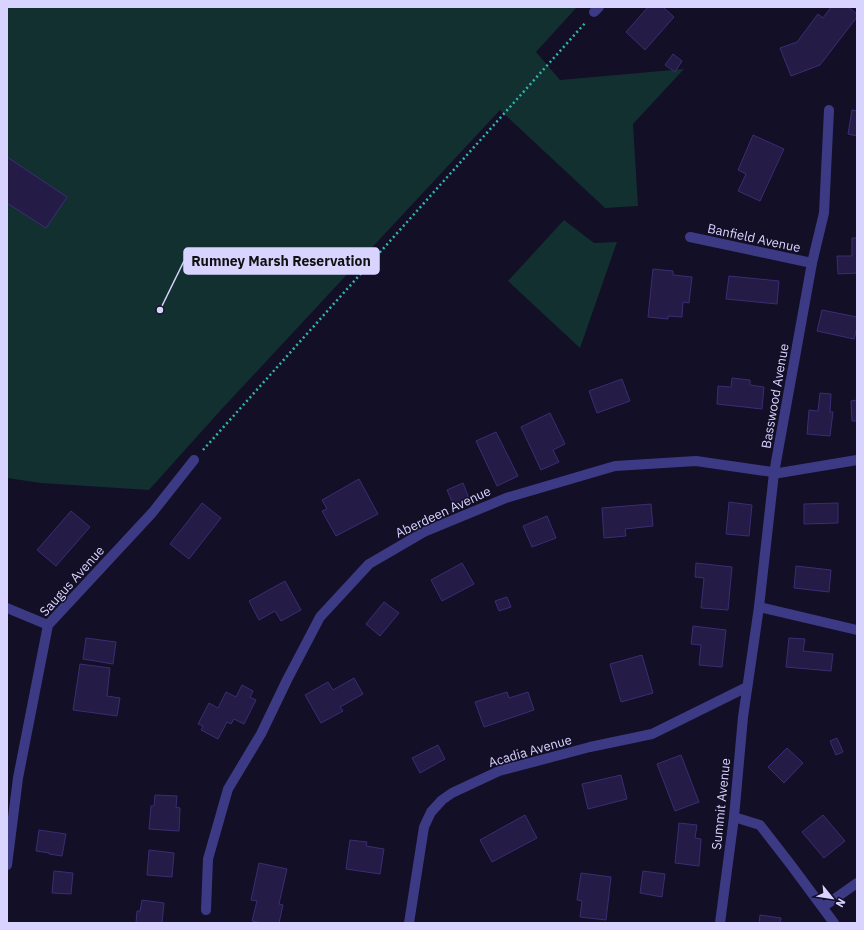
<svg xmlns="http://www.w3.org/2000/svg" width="864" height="930" font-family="'IBM Plex Sans',sans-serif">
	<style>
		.green { fill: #12302f }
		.building { fill: #241b47; stroke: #3b2d73 }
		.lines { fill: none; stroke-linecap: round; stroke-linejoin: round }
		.path { stroke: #2fb8b0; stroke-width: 2.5; stroke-dasharray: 2 3; stroke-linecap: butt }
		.minor { stroke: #3d3a85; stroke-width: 10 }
		.labels { text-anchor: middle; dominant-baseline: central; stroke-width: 3; stroke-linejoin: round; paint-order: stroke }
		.street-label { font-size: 13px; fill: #d9d4ff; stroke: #130f26 }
		.leader { fill: none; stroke: #d9d4ff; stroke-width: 1.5 }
		.callout-dot { fill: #d9d4ff; stroke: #130f26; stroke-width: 1.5 }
		.callout { fill: #d9d4ff; stroke: #d9d4ff; stroke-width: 1.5 }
		.callout-label { font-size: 14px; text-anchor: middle; font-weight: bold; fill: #111 }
	</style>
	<rect width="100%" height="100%" fill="#130f26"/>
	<!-- green -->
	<g class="green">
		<path d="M7 7H577L536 52 560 80 684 69 633 124 638 206 605 208 500 110 219 412 149 490 41 483 7 478Z"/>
		<path d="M564 220 594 243 617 242 580 348 508 281Z"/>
	</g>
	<!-- building -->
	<g class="building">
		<path d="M648 7H663L674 17 645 50 626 32Z"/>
		<path d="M831 7H848L857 14V17L820 65 791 76 780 48 797 42 818 14 823 18Z"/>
		<path d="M673 54 682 61 675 72 665 65Z"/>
		<path d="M852 110 857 111V136L848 134Z"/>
		<path d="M753 135 784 149 760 201 738 191 746 174 738 170Z"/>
		<path d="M7 157 67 197 46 228 7 203Z"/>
		<path d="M852 238H857V273L838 274 837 256H852Z"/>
		<path d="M653 269 673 271V275L692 277 689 303 683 302 682 317 668 316V319L648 317Z"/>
		<path d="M729 276 779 281 777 304 726 299Z"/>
		<path d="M822 310 857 317V327L854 339 817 331Z"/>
		<path d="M732 378 750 380V385L764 387 762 409 717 404 718 386 731 387Z"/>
		<path d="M622 379 630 401 597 413 589 391Z"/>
		<path d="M820 393 831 394 830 412H833L830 436 807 434 809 410 818 411Z"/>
		<path d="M857 400V421H852L851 401Z"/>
		<path d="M550 413 565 444 553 450 559 462 541 470 521 427Z"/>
		<path d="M496 432 518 476 497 486 476 441Z"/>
		<path d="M359 479 378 514 336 536 322 511 327 509 322 500Z"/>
		<path d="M463 483 470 501 455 508 447 490Z"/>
		<path d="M729 502 752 505 749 536 726 534Z"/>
		<path d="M202 503 221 518 189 559 170 544Z"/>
		<path d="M838 503V523L804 524V504Z"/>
		<path d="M651 504 653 526 625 529 626 536 604 538 602 508Z"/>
		<path d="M71 511 90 527 56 566 37 550Z"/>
		<path d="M547 516 556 538 532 547 523 526Z"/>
		<path d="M462 563 474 584 442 601 431 580Z"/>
		<path d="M696 563 732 567 728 610 701 608 704 578 695 577Z"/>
		<path d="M796 566 831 570 829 592 794 588Z"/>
		<path d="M285 581 301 610 281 621 275 611 259 620 249 601Z"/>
		<path d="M507 597 511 607 499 611 495 601Z"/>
		<path d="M384 602 399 613 380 636 366 624Z"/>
		<path d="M693 626 726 630 722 667 699 665 701 645 691 644Z"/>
		<path d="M86 638 116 642 113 664 83 659Z"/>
		<path d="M789 638 805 639 803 651 833 654 831 671 786 667Z"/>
		<path d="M642 655 653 693 621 702 610 664Z"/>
		<path d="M80 664 110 668 107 696 120 698 117 716 73 710Z"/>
		<path d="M354 678 363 694 340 707 343 711 321 723 305 695 328 682 333 690Z"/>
		<path d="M242 685 253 691 250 697 256 700 244 724 234 719 231 724 227 722 218 739 201 730 203 726 198 724 209 703 218 708 226 692 236 697Z"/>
		<path d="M507 692 509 698 528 692 534 710 484 727 475 702Z"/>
		<path d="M837 738 843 752 836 755 830 741Z"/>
		<path d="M438 745 445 759 420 773 412 758Z"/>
		<path d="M787 748 803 763 784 783 768 767Z"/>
		<path d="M681 755 699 802 675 811 657 764Z"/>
		<path d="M621 775 627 799 588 809 582 784Z"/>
		<path d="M155 795 177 796 176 807 180 808 179 831 149 829 151 806H154Z"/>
		<path d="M525 815 537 838 492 862 480 840Z"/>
		<path d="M823 815 845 841 824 858 802 832Z"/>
		<path d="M679 823 697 825 695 838 701 839 699 866 675 863Z"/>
		<path d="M39 830 66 834 62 856 49 854V853L36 851Z"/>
		<path d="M350 840 367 842 366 846 384 849 380 874 346 869Z"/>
		<path d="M149 850 174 853 172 877 147 875Z"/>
		<path d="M259 863 287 869 279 904 283 905 279 923H263L252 921 257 901 251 900Z"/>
		<path d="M54 871 73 873 71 894 52 893Z"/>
		<path d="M643 871 665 874 662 897 640 893Z"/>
		<path d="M581 873 611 877 606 920 580 917 582 901 577 900Z"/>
		<path d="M142 900 164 903 162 923H136L137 911H140Z"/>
		<path d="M760 915 781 918 780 923H759Z"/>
	</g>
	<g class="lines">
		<!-- path -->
		<path class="path" d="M203 450 586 22"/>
		<!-- minor -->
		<g class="minor">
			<path d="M594 12 599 7"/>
			<path d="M690 237 812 263"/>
			<path d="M759 607 857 630"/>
			<path d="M7 608 48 625"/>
			<path d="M734 817 760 825 791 865 834 923"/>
			<path d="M7 865 18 778 48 625 152 513 194 460"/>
			<path d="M823 907 857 883"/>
			<path d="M206 910 208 859 228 789 261 734 287 680 320 617 369 564 424 532 506 498 615 466 696 461 779 473 857 460"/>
			<path d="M409 923 424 827 431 812 442 800 452 793 499 771 590 747 652 734 747 687"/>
			<path d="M720 923 734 817 743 717 759 607 774 473 812 263 824 213 829 110"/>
		</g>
	</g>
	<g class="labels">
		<!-- street labels -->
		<g class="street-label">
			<text transform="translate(754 238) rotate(12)">Banfield Avenue</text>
			<text transform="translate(775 396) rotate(-80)">Basswood Avenue</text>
			<text transform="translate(443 512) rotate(-25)">Aberdeen Avenue</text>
			<text transform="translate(72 581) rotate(-48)">Saugus Avenue</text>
			<text transform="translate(530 751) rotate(-16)">Acadia Avenue</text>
			<text transform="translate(721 804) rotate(-84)">Summit Avenue</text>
		</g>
	</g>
	<!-- callouts -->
	<path class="leader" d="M160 310L184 261"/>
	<circle class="callout-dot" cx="160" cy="310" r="4"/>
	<rect class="callout" x="184" y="248" width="195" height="26" rx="4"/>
	<g class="callout-label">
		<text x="281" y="266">Rumney Marsh Reservation</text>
	</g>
	<!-- border -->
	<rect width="864" height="930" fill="none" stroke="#d9d4ff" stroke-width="16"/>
	<!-- north arrow -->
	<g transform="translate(832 898) rotate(120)" stroke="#130f26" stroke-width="3" paint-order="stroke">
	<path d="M0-3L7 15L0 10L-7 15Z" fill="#d9d4ff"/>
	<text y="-6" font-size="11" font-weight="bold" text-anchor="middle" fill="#d9d4ff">N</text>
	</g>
</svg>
